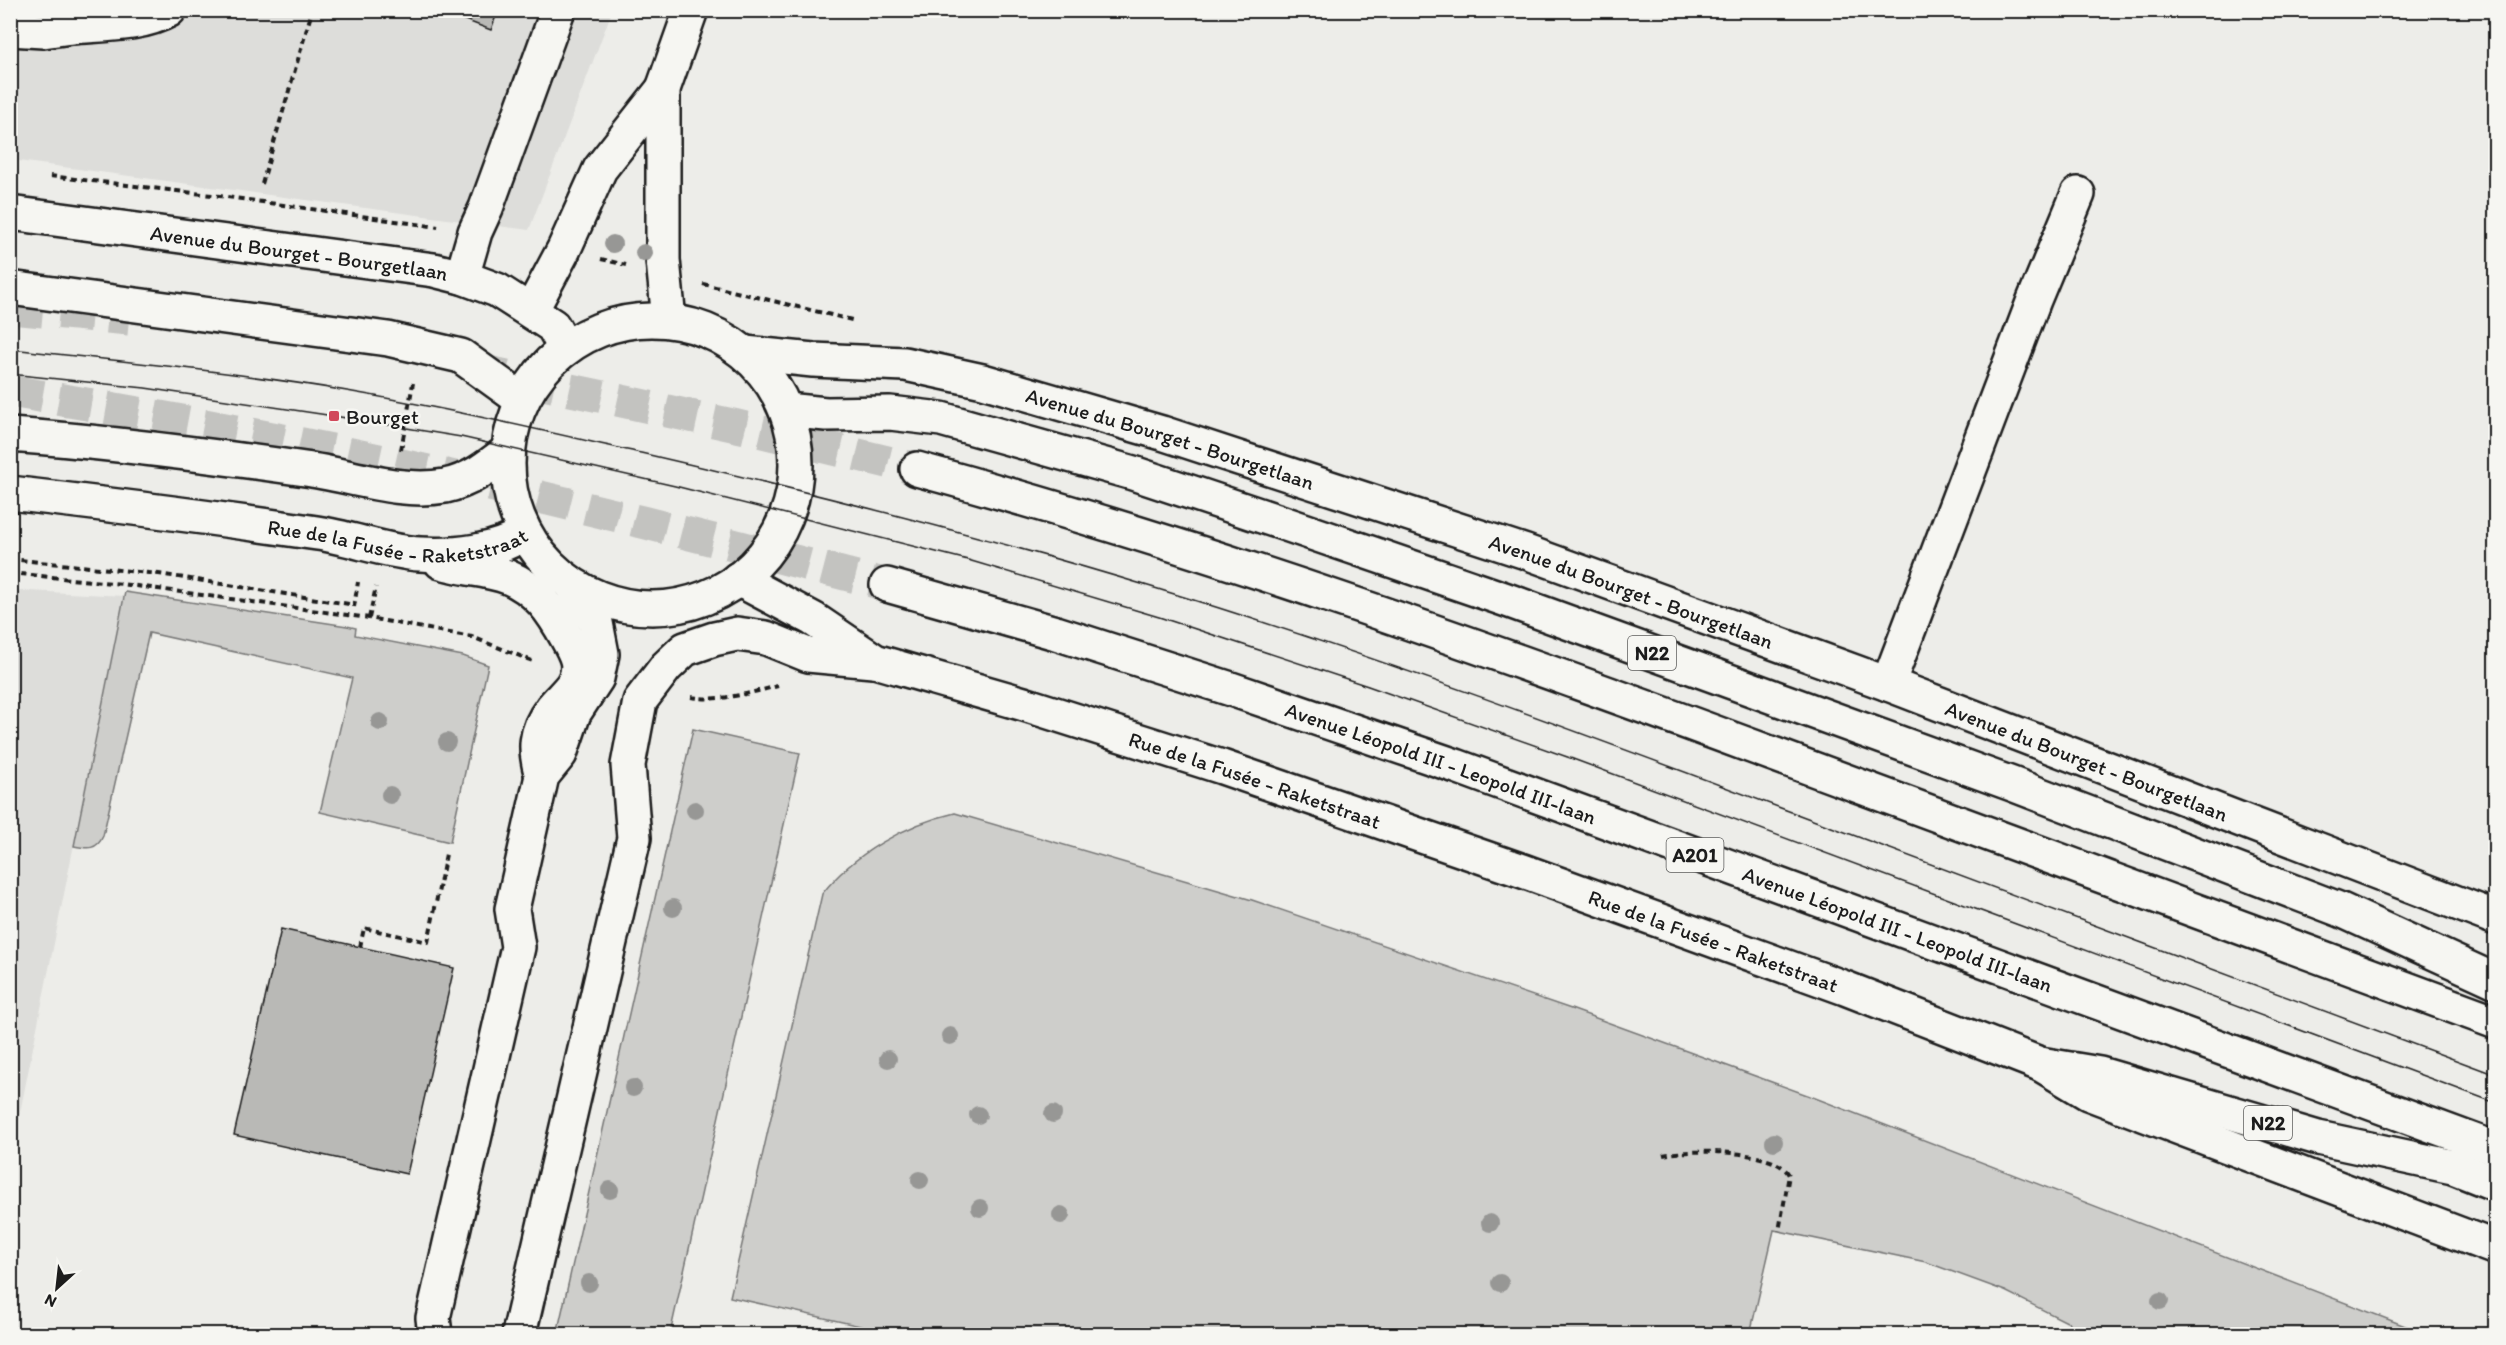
<svg xmlns="http://www.w3.org/2000/svg" width="2506" height="1345" font-family="Itim,sans-serif">
	<style>
		.built { fill: #ddddda }
		.green { fill: #cececb; stroke: #757574; stroke-width: 1.5 }
		.building { fill: #b9b9b6; stroke: #1c1c1c; stroke-width: 1.5 }
		.lines { fill: none; stroke-linecap: round; stroke-linejoin: round }
		.highway-tunnel { stroke: #c3c3c0; stroke-width: 33; stroke-dasharray: 33 16; stroke-linecap: butt }
		.minor-casing { stroke: #1c1c1c; stroke-width: 38 }
		.major-casing { stroke: #1c1c1c; stroke-width: 38 }
		.highway-casing { stroke: #1c1c1c; stroke-width: 38 }
		.path { stroke: #1c1c1c; stroke-width: 4; stroke-dasharray: 6 4.5; stroke-linecap: butt }
		.minor { stroke: #f6f6f2; stroke-width: 33 }
		.major { stroke: #f6f6f2; stroke-width: 33 }
		.highway { stroke: #f6f6f2; stroke-width: 33 }
		.tram { stroke: #1c1c1c; stroke-width: 1.5 }
		.tree { fill: #979795 }
		.poi-dot { fill: #d1495b; stroke: #f6f6f2; stroke-width: 2 }
		.labels { text-anchor: middle; dominant-baseline: central; stroke-width: 5; stroke-linejoin: round; paint-order: stroke }
		.shield { fill: #f6f6f2; stroke: #5d5d5c; stroke-width: 1.5 }
		.shield-label { font-size: 20px; font-weight: bold; fill: #1c1c1c }
		.street-label { font-size: 21px; fill: #1c1c1c; stroke: #f6f6f2 }
		.poi-label { font-size: 21px; fill: #1c1c1c; stroke: #f6f6f2; text-anchor: start }
	</style>
	<rect width="100%" height="100%" fill="#edede9"/>
	<filter id="ink" filterUnits="userSpaceOnUse"><feTurbulence type="fractalNoise" baseFrequency=".0167" numOctaves="2"/><feDisplacementMap in="SourceGraphic" scale="12" xChannelSelector="R" yChannelSelector="G"/><feConvolveMatrix kernelMatrix="1 2 1 2 8 2 1 2 1" color-interpolation-filters="sRGB"/></filter>
	<g filter="url(#ink)">
		<!-- built -->
		<g class="built">
			<path d="M11 11H612L529 230 11 160Z"/>
			<path d="M11 590 124 596 11 1157 10 590Z"/>
		</g>
		<!-- green -->
		<g class="green">
			<path d="M125 592 347 626 356 628 355 635 463 656 488 665 450 842 320 812 352 678 149 633 103 836C97 850 88 849 74 846Z"/>
			<path d="M693 729 800 753 670 1334H557Z"/>
			<path d="M955 813 1252 900 1571 1009 1810 1096 2426 1334H2067L2069 1323 2005 1291 1926 1262 1774 1230 1750 1334H896L730 1297 822 894C853 854 906 824 955 813Z"/>
		</g>
		<!-- building -->
		<g class="building">
			<path d="M452 10H498L491 30 457 17 458 13Z"/>
			<path d="M281 929 454 968 407 1174 234 1135Z"/>
		</g>
		<g class="lines">
			<!-- highway-tunnel -->
			<g class="highway-tunnel">
				<path d="M10 308 129 319"/>
				<path d="M474 369 737 426 917 469"/>
				<path d="M10 391C118 409 225 428 332 450 518 489 703 537 887 585"/>
			</g>
			<defs>
				<g id="minor">
					<path d="M71 27C103 24 140 26 169 10"/>
					<path d="M10 29 43 31 71 27 76 10"/>
					<path id="s1" d="M10 213 434 270 462 277 497 290 553 326 565 348"/>
					<path d="M462 277 475 232 486 208 558 10"/>
					<path d="M10 288 388 339 461 356 522 400"/>
					<path d="M531 311 564 249 600 169 663 89"/>
					<path d="M669 320 663 260V89L691 10"/>
					<circle cx="652" cy="464" r="144"/>
					<path id="s2" d="M745 353 813 360 905 364 983 381 1162 433 1526 552 1888 684 2496 918"/>
					<path d="M10 435C109 442 207 455 305 469 350 475 399 494 445 486 470 481 489 466 508 451"/>
					<path id="s3" d="M10 493C113 505 215 518 317 533 352 538 386 552 420 554 455 556 496 552 525 533"/>
					<path d="M441 562C463 569 487 569 508 577 537 589 552 611 567 638 576 654 583 666 573 684 567 693 558 700 552 708 534 732 534 749 542 776"/>
					<path id="s4" d="M738 579 813 619 875 661 1024 704 1222 767 1523 871 1845 988 2040 1064 2088 1093 2496 1248"/>
					<path d="M1888 684 2034 300 2078 194"/>
					<path d="M435 1334 433 1318 518 947 512 909 542 776 560 754 574 713 597 678 602 654 596 623 569 582"/>
					<path d="M519 1334 634 838 628 765 640 701 666 667 685 649 714 639 737 634 766 638 808 655 873 661"/>
				</g>
				<g id="major">
					<path d="M786 410 826 414 890 413 941 419 1133 473 1283 523 1504 599 2012 784 2341 910 2496 981"/>
					<path d="M2040 1064 2100 1074 2318 1138 2453 1167 2496 1184"/>
				</g>
				<g id="highway">
					<path d="M917 469C1201 546 1478 645 1754 747 2002 838 2249 930 2496 1022"/>
					<path id="s5" d="M887 585 1056 633 1231 689 1456 766 2496 1149"/>
				</g>
			</defs>
			<!-- minor casing -->
			<use href="#minor" class="minor-casing"/>
			<!-- major casing -->
			<use href="#major" class="major-casing"/>
			<!-- highway casing -->
			<use href="#highway" class="highway-casing"/>
			<!-- path -->
			<g class="path">
				<path d="M50 176 220 196 438 227"/>
				<path d="M262 184 312 11"/>
				<path d="M601 259 626 265"/>
				<path d="M703 284 856 321"/>
				<path d="M401 450 413 383"/>
				<path d="M10 559 159 574 355 605"/>
				<path d="M10 573 122 584 369 618 472 637 535 662"/>
				<path d="M354 607 358 582"/>
				<path d="M369 618 376 587"/>
				<path d="M691 697C720 702 750 693 778 686"/>
				<path d="M360 947 364 928 428 942 446 854"/>
				<path d="M1663 1155C1689 1149 1777 1149 1789 1175L1779 1231"/>
			</g>
			<!-- minor -->
			<use href="#minor" class="minor"/>
			<!-- major -->
			<use href="#major" class="major"/>
			<!-- highway -->
			<use href="#highway" class="highway"/>
			<!-- tram -->
			<g class="tram">
				<path d="M10 349C123 361 236 372 347 391 446 408 543 431 641 453 815 493 988 537 1158 589 1371 654 1579 732 1786 810 2023 898 2259 987 2496 1075"/>
				<path d="M10 374 145 388 334 416 461 437 675 486 968 560 1159 617 1368 686 1573 759 2496 1103"/>
			</g>
		</g>
		<!-- trees -->
		<g class="tree">
			<circle cx="613" cy="244" r="9"/>
			<circle cx="644" cy="253" r="9"/>
			<circle cx="380" cy="722" r="9"/>
			<circle cx="447" cy="742" r="9"/>
			<circle cx="390" cy="795" r="9"/>
			<circle cx="695" cy="810" r="9"/>
			<circle cx="673" cy="908" r="9"/>
			<circle cx="950" cy="1036" r="9"/>
			<circle cx="888" cy="1059" r="9"/>
			<circle cx="633" cy="1088" r="9"/>
			<circle cx="1053" cy="1114" r="9"/>
			<circle cx="978" cy="1115" r="9"/>
			<circle cx="1774" cy="1142" r="9"/>
			<circle cx="920" cy="1180" r="9"/>
			<circle cx="610" cy="1190" r="9"/>
			<circle cx="980" cy="1208" r="9"/>
			<circle cx="1061" cy="1215" r="9"/>
			<circle cx="1490" cy="1223" r="9"/>
			<circle cx="589" cy="1283" r="9"/>
			<circle cx="1500" cy="1283" r="9"/>
			<circle cx="2160" cy="1301" r="9"/>
		</g>
	</g>
	<!-- markers -->
	<rect class="poi-dot" x="328" y="410" width="12" height="12" rx="3"/>
	<g class="labels">
		<!-- shield labels -->
		<g class="shield">
			<rect x="1628" y="636" width="48" height="34" rx="4.5"/>
			<rect x="1666.5" y="838" width="57" height="34" rx="4.5"/>
			<rect x="2244" y="1106" width="48" height="34" rx="4.5"/>
		</g>
		<g class="shield-label">
			<text x="1652" y="653">N22</text>
			<text x="1695" y="855">A201</text>
			<text x="2268" y="1123">N22</text>
		</g>
		<!-- street labels -->
		<g class="street-label">
			<text stroke="none"><textPath href="#s1" startOffset="292">Avenue du Bourget - Bourgetlaan</textPath></text>
			<text stroke="none"><textPath href="#s2" startOffset="436">Avenue du Bourget - Bourgetlaan</textPath></text>
			<text stroke="none"><textPath href="#s3" startOffset="392">Rue de la Fusée - Raketstraat</textPath></text>
			<text stroke="none"><textPath href="#s2" startOffset="922">Avenue du Bourget - Bourgetlaan</textPath></text>
			<text stroke="none"><textPath href="#s2" startOffset="1408">Avenue du Bourget - Bourgetlaan</textPath></text>
			<text stroke="none"><textPath href="#s5" startOffset="582">Avenue Léopold III - Leopold III-laan</textPath></text>
			<text stroke="none"><textPath href="#s4" startOffset="558">Rue de la Fusée - Raketstraat</textPath></text>
			<text stroke="none"><textPath href="#s5" startOffset="1068">Avenue Léopold III - Leopold III-laan</textPath></text>
			<text stroke="none"><textPath href="#s4" startOffset="1044">Rue de la Fusée - Raketstraat</textPath></text>
		</g>
		<!-- poi labels -->
		<g class="poi-label">
			<text x="346" y="416">Bourget</text>
		</g>
	</g>
	<!-- margin -->
	<rect width="2506" height="1345" fill="none" stroke="#f6f6f2" stroke-width="36"/>
	<rect x="18" y="18" width="2470" height="1309" fill="none" stroke="#1c1c1c" stroke-width="2" filter="url(#ink)"/>
	<!-- north arrow -->
	<g transform="translate(57 1288) rotate(207)" stroke="#f6f6f2" stroke-width="4.5" paint-order="stroke">
	<path d="M0-4.5L10 22L0 15L-10 22Z" fill="#1c1c1c"/>
	<text y="-9" font-size="16" font-weight="bold" text-anchor="middle" fill="#1c1c1c">N</text>
	</g>
</svg>
